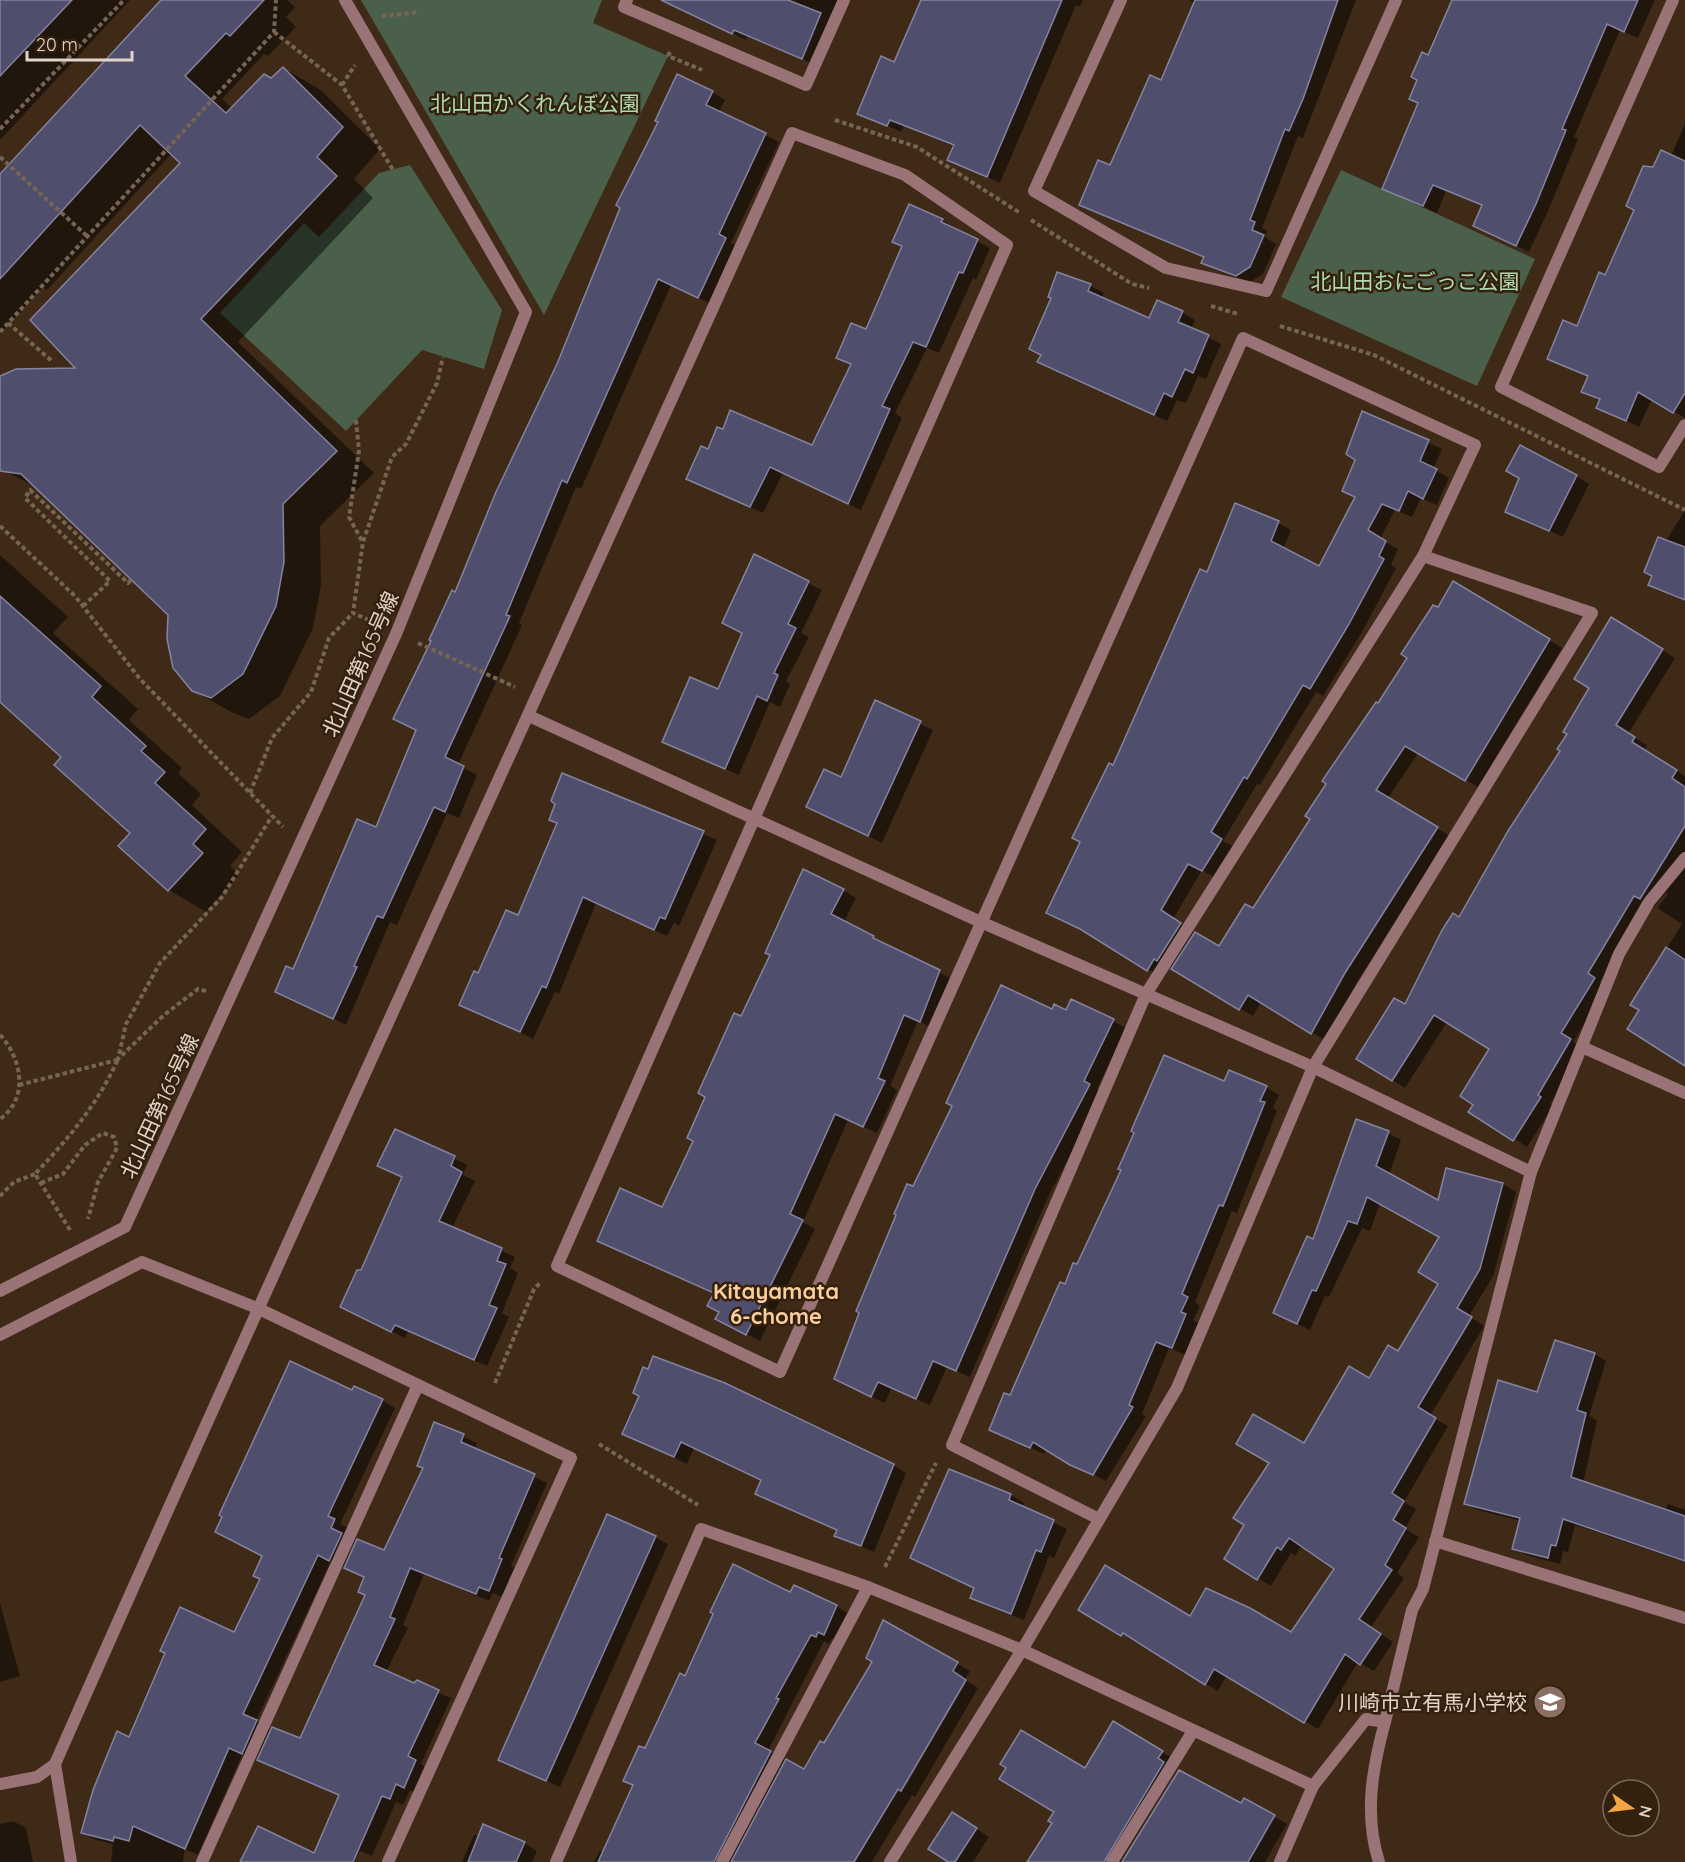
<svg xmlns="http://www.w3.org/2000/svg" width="1685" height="1862" font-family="Quicksand,'Noto Sans JP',sans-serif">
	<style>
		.green { fill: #4a604a }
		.shadow { fill: #0007 }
		.building { fill: #504e6d; stroke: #8483a0; stroke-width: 1.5 }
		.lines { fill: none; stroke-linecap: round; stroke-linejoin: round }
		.path { stroke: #766454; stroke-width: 4; stroke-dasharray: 4.5 3; stroke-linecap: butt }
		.street { stroke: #9a7376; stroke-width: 12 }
		.labels { text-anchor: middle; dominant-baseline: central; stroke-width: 5; stroke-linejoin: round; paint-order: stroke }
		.park-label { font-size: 21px; fill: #aedcae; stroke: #34200e }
		.street-label { font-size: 21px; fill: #e2d4c9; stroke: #34200e }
		.poi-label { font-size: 21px; fill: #e2d4c9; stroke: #34200e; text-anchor: end }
		.neighbourhood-label { font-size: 22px; font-weight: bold; fill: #fbce9e; stroke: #34200e }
	</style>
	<rect width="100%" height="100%" fill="#3f2a18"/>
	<!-- green -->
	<g class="green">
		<path d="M361 0H602L593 23 668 56 544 315Z"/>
		<path d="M410 165 502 310 484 369 422 350 346 431 220 313 304 223 319 237 379 173Z"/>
		<path d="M1341 170 1535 259 1477 386 1281 297Z"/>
	</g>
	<!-- shadow -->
	<g class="shadow">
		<path d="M0 0H130L0 140Z"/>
		<path d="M163 0H287L295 7 286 17 296 27 268 56 264 54 222 99 233 109 272 80 283 68 321 90 380 149 354 179 373 198 238 342 374 473 320 526 321 585 313 628 280 696 249 719 231 712 193 690 169 614 39 489 0 468V377L79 369 182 162 172 153 47 290 43 287 0 334V176Z"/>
		<path d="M663 0H842L816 65 747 36 746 40Z"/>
		<path d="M921 0H1083L1080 7 1076 5 1000 183 949 159 955 147 904 126 901 132 859 113 895 64Z"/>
		<path d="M1189 0H1356L1303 138 1298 136 1262 228 1267 231 1265 237 1276 244 1263 274 1250 282 1216 269 1203 262 1205 258 1081 204 1111 167 1162 82 1195 4Z"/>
		<path d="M1470 0H1655L1638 38 1620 30 1574 137 1578 139 1548 211 1529 252 1474 225 1483 206 1446 191 1437 213 1383 188 1420 103 1429 57Z"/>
		<path d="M712 92 725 100 719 112 779 142 731 243 739 247 712 304 671 285 581 489 576 487 519 623 522 625 458 765 477 775 459 818 447 813 397 925 390 922 346 1025 277 991 294 971 377 829 418 731 456 594Z"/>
		<path d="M1685 124V418L1652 399 1639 427 1598 407 1601 400 1583 391 1589 377 1549 358 1578 328 1605 277 1654 169 1671 156Z"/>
		<path d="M942 220 955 228 954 230 990 248 976 280 973 278 939 353 927 348 895 413 902 418 861 510 783 473 763 513 687 479 709 451 813 447 853 365 838 357 866 331 903 247 894 241Z"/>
		<path d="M1058 274 1091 286 1104 293 1101 299 1149 320 1182 312 1195 320 1191 329 1221 344 1206 379 1198 376 1186 403 1177 400 1167 421 1052 369 1042 355Z"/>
		<path d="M1363 413 1442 449 1433 469 1449 478 1437 505 1421 498 1412 517 1395 510 1380 539 1398 549 1391 565 1396 568 1362 632 1323 696 1316 692 1260 785 1257 784 1223 841 1234 847 1215 878 1202 870 1173 919 1193 932 1171 967 1168 966 1161 977 1090 933 1082 842 1113 767 1208 574 1278 523 1291 530 1283 549 1319 568 1357 498V459Z"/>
		<path d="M1576 476 1589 484 1563 537 1507 511Z"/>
		<path d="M1685 510V601L1650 585 1666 541Z"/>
		<path d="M0 555 68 617 53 633 138 709 129 720 182 768 178 773 201 794 192 805 242 852 230 866 239 875 206 912 169 890 132 833 64 757 0 700Z"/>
		<path d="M754 556 822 590 801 633 809 637 786 681 790 684 780 707 770 702 739 775 664 741 719 690 744 634 724 623Z"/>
		<path d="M1454 583 1562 648 1478 787 1419 752 1388 798 1450 836 1358 980 1325 1040 1261 1002 1253 1016 1173 969 1220 948 1253 910 1312 819Z"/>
		<path d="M1625 627 1675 658 1628 734 1647 745 1644 751 1685 776V1064L1641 1009 1632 1004 1682 924 1657 908 1668 894 1666 892 1655 906 1648 902 1600 982 1608 987 1573 1042 1583 1047 1550 1104 1553 1106 1527 1147 1470 1111 1475 1104 1491 1049 1447 1022 1405 1088 1392 1080 1406 1006 1562 751Z"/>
		<path d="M875 702 933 730 882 843 808 806 841 779Z"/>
		<path d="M563 775 717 840 679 926 674 923 667 936 596 903 559 994 555 992 533 1039 461 1004 519 917 559 824Z"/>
		<path d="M843 890 856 898 844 922 952 979 933 1028 918 1021 890 1086 897 1090 877 1133 848 1120 803 1222 815 1229 760 1341 730 1326 721 1312 715 1294 599 1240 663 1209 694 1141 742 1018Z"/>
		<path d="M1052 1011 1113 1021 1126 1028 1097 1089 1103 1093 1048 1197 970 1377 947 1367 930 1405 891 1389 885 1403 849 1386 913 1188Z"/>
		<path d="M1225 1083 1266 1087 1279 1095 1273 1108 1277 1111 1237 1213 1232 1211 1195 1302 1200 1306 1193 1320 1199 1323 1186 1355 1169 1348 1142 1414 1146 1416 1106 1481 1046 1449 1044 1454 991 1430 1011 1397 1078 1266Z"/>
		<path d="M1388 1133 1401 1140 1389 1175 1438 1203 1448 1170 1503 1184 1516 1192 1493 1276 1469 1316 1484 1326 1430 1416 1448 1426 1404 1502 1416 1509 1405 1529 1419 1537 1397 1573 1404 1578 1371 1627 1393 1642 1374 1671 1358 1662 1318 1729 1227 1675 1218 1691 1080 1609 1190 1617 1291 1634 1336 1569 1302 1545 1295 1556 1291 1553 1271 1586 1226 1559 1304 1445 1399 1352 1440 1284 1441 1237 1380 1203 1370 1231 1362 1228 1329 1297 1325 1296 1310 1330 1275 1313 1314 1241Z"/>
		<path d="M454 1158 467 1165 463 1175 475 1181 452 1228 515 1257 510 1268 518 1273 502 1313 509 1317 487 1366 408 1331 405 1338 342 1307 361 1271 403 1178 379 1165Z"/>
		<path d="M1594 1354 1606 1361 1589 1416 1597 1421 1583 1483 1665 1511 1668 1504 1685 1510V1562L1575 1525 1568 1552 1563 1551 1560 1564 1526 1555 1514 1548 1521 1521 1478 1510 1466 1503 1538 1393Z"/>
		<path d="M353 1392 382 1400 395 1408 340 1524 348 1528 344 1536 354 1541 343 1567 331 1561 256 1721 270 1729 255 1760 242 1755 198 1855 185 1849 183 1862H111L113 1844 96 1840 83 1833 130 1738 235 1634Z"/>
		<path d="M435 1424 477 1443 474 1449 547 1483 511 1566 514 1568 502 1597 493 1593 489 1601 424 1574 403 1625 408 1628 386 1672 451 1698 421 1764 429 1769 417 1794 410 1790 403 1805 396 1802 372 1856 360 1851 354 1862H243L315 1855 341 1796 259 1760 301 1740 425 1468Z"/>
		<path d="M624 1433 893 1465 906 1473 874 1552 836 1536 838 1531 757 1494 762 1481 694 1448 687 1464Z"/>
		<path d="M1011 1495 1024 1503 1022 1507 1067 1529 1054 1558 1049 1556 1024 1620 985 1605 972 1597 975 1589 912 1558Z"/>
		<path d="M655 1537 668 1544 560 1787 500 1759Z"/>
		<path d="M791 1594 836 1606 849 1614 838 1641 832 1638 829 1644 824 1641 768 1751 784 1760 730 1862H594L600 1851 604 1853 635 1786 646 1750 686 1678Z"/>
		<path d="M0 1603 20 1676 0 1682Z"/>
		<path d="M884 1622 970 1671 898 1792H902L967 1681 978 1688 915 1797 912 1795 872 1862H733L824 1745 874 1661Z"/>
		<path d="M1114 1723 1175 1760 1170 1767 1176 1770 1120 1862H1028Z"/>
		<path d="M1245 1800 1287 1824 1265 1862H1123L1242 1805Z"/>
		<path d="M13 1821 26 1828 33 1862H0V1824Z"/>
		<path d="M966 1822 989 1837 973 1862H951Z"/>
		<path d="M474 1835 524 1843 537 1851 532 1862H462Z"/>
	</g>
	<!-- building -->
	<g class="building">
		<path d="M0 0H72L0 76Z"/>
		<path d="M161 0H264L230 36 226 33 185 76 226 113 264 74 271 78 283 67 343 127 317 157 337 176 201 319 337 451 283 504 284 562 276 606 243 674 211 698 192 691 173 668 167 639 168 615 21 474 0 471V376L16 369 75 368 30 320 180 163 140 125 0 279V174Z"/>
		<path d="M661 0H788L821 13 802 59 734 30 732 34Z"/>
		<path d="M921 0H1062L987 177 947 160 954 145 890 120 887 126 857 114 881 56 894 62Z"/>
		<path d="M1195 0H1338L1303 99 1289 131 1285 129 1250 220 1255 222 1252 230 1264 235 1250 267 1236 276 1201 263 1204 257 1079 205 1098 160 1110 165 1150 75 1161 80Z"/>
		<path d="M1452 0H1638L1624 32 1607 24 1562 129 1566 130 1536 204 1516 246 1473 226 1482 205 1433 185 1423 206 1382 189 1418 103 1409 99 1417 80 1411 77 1422 52 1428 55Z"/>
		<path d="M677 74 713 91 706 105 766 133 719 234 726 238 698 298 658 279 567 483 562 480 506 615 510 616 445 757 464 766 445 812 434 807 383 918 377 916 354 966 357 967 333 1019 275 992 286 966 293 969 357 819 376 827 416 730 393 719 431 641 429 640 452 590 455 592 496 492 557 364 620 208 616 205 658 122 655 121Z"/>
		<path d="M1661 150 1685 161V393L1673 413 1638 392 1626 421 1596 408 1600 399 1581 392 1588 376 1547 359 1563 320 1577 326 1599 272 1605 275 1634 210 1626 206 1643 166 1653 167Z"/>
		<path d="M909 204 943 219 941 222 978 239 963 273 959 272 926 347 913 342 882 406 890 409 848 504 770 467 750 507 686 479 701 446 708 449 717 427 723 429 730 410 812 445 851 364 836 358 851 323 866 329 902 246 892 242Z"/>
		<path d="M1057 272 1091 284 1088 291 1149 318 1157 300 1183 311 1178 322 1209 335 1193 373 1185 369 1172 397 1164 393 1154 415 1037 362 1041 355 1029 349 1051 298 1048 297Z"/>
		<path d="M1362 411 1429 440 1420 461 1437 469 1423 499 1408 491 1399 511 1382 504 1368 530 1386 541 1379 556 1384 559 1349 624 1310 689 1303 685 1247 779 1244 777 1211 832 1222 839 1202 871 1188 864 1161 910 1181 923 1157 961 1154 959 1147 971 1080 929 1046 913 1080 842 1072 838 1109 763 1113 765 1200 569 1207 572 1235 503 1279 521 1271 541 1319 566 1355 497 1342 491 1355 460 1346 454Z"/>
		<path d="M1520 445 1577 475 1549 531 1505 512 1519 478 1506 471Z"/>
		<path d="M1658 537 1685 547V600L1648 585 1652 576 1644 572Z"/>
		<path d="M754 554 809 581 788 624 796 628 774 673 778 675 767 701 757 696 725 769 662 742 690 677 718 689 742 633 722 623Z"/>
		<path d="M1453 581 1550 639 1465 781 1405 746 1376 790 1438 827 1345 973 1311 1034 1248 995 1239 1010 1171 969 1195 932 1219 946 1245 904 1253 908 1310 819 1305 816 1326 784 1322 781 1376 702 1378 703 1407 658 1401 654 1433 605 1438 607Z"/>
		<path d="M0 596 101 686 92 697 146 746 141 751 165 772 155 783 206 829 193 844 203 853 168 891 118 846 130 833 54 765 61 757 0 702Z"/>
		<path d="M1611 617 1663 649 1616 725 1635 737 1632 742 1677 770 1672 778 1685 787V826L1640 899 1634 896 1588 973 1595 978 1561 1033 1571 1039 1538 1095 1541 1097 1513 1141 1468 1112 1473 1105 1460 1096 1489 1049 1434 1015 1392 1081 1356 1059 1394 998 1405 1004 1442 930 1453 913 1459 917 1508 831 1560 751 1557 749 1567 734 1563 732 1589 688 1574 679Z"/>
		<path d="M875 700 921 721 868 836 806 807 824 769 841 777Z"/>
		<path d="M562 773 704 831 665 919 660 917 654 930 583 897 546 988 542 986 520 1032 459 1005 474 971 478 973 506 910 518 915 557 823 549 820 555 804 551 801Z"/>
		<path d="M803 869 844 889 831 914 874 936 873 938 940 970 920 1022 904 1015 878 1078 885 1081 863 1127 835 1114 790 1214 803 1220 746 1335 715 1319 719 1312 707 1306 714 1293 597 1241 620 1188 662 1207 693 1141 687 1138 705 1097 698 1093 734 1013 741 1016 770 955 765 953Z"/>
		<path d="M1666 947 1685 960V1066L1627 1029 1639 1010 1630 1005Z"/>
		<path d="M1001 985 1052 1009 1054 1004 1066 1010 1071 999 1114 1019 1084 1081 1090 1084 1035 1189 956 1371 933 1361 916 1399 878 1382 871 1397 834 1379 859 1313 856 1311 896 1215 894 1214 907 1184 913 1186 952 1106 946 1103Z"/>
		<path d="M1164 1055 1224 1081 1229 1070 1267 1086 1260 1101 1265 1102 1223 1206 1219 1205 1182 1294 1188 1297 1181 1312 1186 1314 1172 1348 1156 1342 1129 1405 1133 1407 1093 1475 1070 1465 1033 1442 1030 1448 989 1430 1004 1393 1010 1395 1060 1282 1065 1284 1073 1263 1077 1264 1121 1170 1118 1169 1134 1133 1131 1131Z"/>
		<path d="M1356 1119 1389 1131 1376 1166 1438 1200 1446 1168 1503 1183 1480 1269 1457 1308 1472 1317 1418 1407 1436 1418 1392 1493 1404 1501 1393 1520 1406 1528 1385 1565 1392 1570 1359 1619 1381 1634 1360 1665 1345 1654 1304 1723 1214 1669 1205 1685 1123 1633 1121 1636 1078 1610 1105 1565 1190 1616 1206 1588 1250 1608 1291 1632 1334 1569 1289 1538 1281 1550 1277 1547 1257 1580 1224 1559 1244 1525 1233 1518 1269 1463 1236 1444 1253 1414 1304 1443 1349 1366 1369 1378 1388 1345 1398 1351 1438 1284 1418 1272 1439 1237 1367 1197 1357 1224 1348 1221 1316 1291 1312 1290 1297 1324 1273 1313 1307 1236 1313 1239Z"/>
		<path d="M395 1129 455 1156 451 1166 462 1172 439 1221 502 1248 497 1261 506 1264 489 1305 497 1308 474 1360 395 1325 391 1332 340 1307 357 1270H361L402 1177 377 1166Z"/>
		<path d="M1555 1340 1595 1353 1577 1410 1586 1413 1571 1477 1685 1516V1561L1563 1519 1556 1546 1551 1545 1548 1558 1512 1549 1520 1518 1464 1504 1498 1380 1537 1392Z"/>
		<path d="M653 1356 725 1383 894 1464 861 1546 834 1536 837 1530 755 1494 761 1480 681 1442 674 1457 622 1434 639 1396 633 1393 643 1367 648 1369Z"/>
		<path d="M290 1361 352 1390 354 1386 383 1399 328 1516 335 1519 331 1528 342 1533 329 1561 318 1555 243 1714 257 1720 242 1754 229 1748 185 1849 133 1826 129 1841 114 1837 113 1841 81 1833 93 1790 117 1731 129 1737 165 1653 160 1651 180 1607 234 1632 260 1579 253 1576 262 1556 215 1532 222 1517 219 1515Z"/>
		<path d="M434 1422 464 1434 461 1442 535 1474 499 1558 502 1559 489 1591 479 1587 476 1594 410 1568 390 1617 395 1619 374 1665 414 1683 417 1680 439 1690 408 1756 416 1760 404 1788 396 1784 390 1799 382 1796 353 1862H240L258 1826 314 1853 339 1795 257 1760 272 1727 300 1738 365 1595 358 1592 364 1577 344 1568 357 1539 384 1550 423 1468 417 1466Z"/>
		<path d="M949 1469 1011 1494 1009 1500 1054 1520 1041 1552 1036 1550 1011 1614 970 1598 974 1588 910 1558Z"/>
		<path d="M607 1514 656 1536 546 1781 498 1760Z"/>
		<path d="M733 1564 790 1592 794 1585 837 1605 824 1635 818 1632 816 1637 811 1635 776 1698 779 1699 755 1743 771 1751 714 1862H598L633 1785 623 1781 639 1746 645 1748 680 1673 685 1676 713 1614 710 1612Z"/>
		<path d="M883 1620 958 1662 953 1671 966 1680 901 1791 898 1789 854 1862H731L786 1759 804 1769 820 1741 824 1743 872 1662 866 1658Z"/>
		<path d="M1113 1721 1163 1751 1158 1758 1164 1762 1104 1862H1027L1052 1823 1048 1821 1054 1812 999 1779 1006 1768 1000 1764 1021 1730 1085 1768Z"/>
		<path d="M1179 1770 1241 1803 1244 1798 1275 1815 1248 1862H1122Z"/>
		<path d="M952 1812 977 1828 955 1862H948L928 1849Z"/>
		<path d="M483 1824 525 1842 516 1862H468Z"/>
	</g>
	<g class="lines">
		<!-- path -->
		<g class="path">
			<path d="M382 16 420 12"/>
			<path d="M274 32 342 85 393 170"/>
			<path d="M670 52 668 56 702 70"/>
			<path d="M342 85 355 65"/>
			<path d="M835 120 917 147 1020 213"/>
			<path d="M0 129 124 0"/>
			<path d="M0 157 87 236"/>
			<path d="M1031 220 1132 284 1149 288"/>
			<path d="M1211 306 1238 314"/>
			<path d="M8 323 53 362"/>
			<path d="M1280 326 1374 355 1685 510"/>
			<path d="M0 332 274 32 276 0"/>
			<path d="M356 420 359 451 349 517 362 541"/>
			<path d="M0 526 75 596 140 679 283 827"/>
			<path d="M83 606 110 581 25 498 30 490 128 583 131 580"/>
			<path d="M376 623 353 613 363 542 392 457 406 444 437 383 443 357"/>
			<path d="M418 643 515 687"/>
			<path d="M250 793 272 738 311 692 329 638 353 613"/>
			<path d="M206 991 198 989 164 1015 118 1059 126 1024 160 963 222 897 272 816"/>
			<path d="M0 1035C21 1057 30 1098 0 1119"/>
			<path d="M19 1085 117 1060"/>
			<path d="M41 1183 63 1174 85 1145 103 1133 114 1137 117 1148 98 1182 88 1219"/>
			<path d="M0 1196 14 1182 35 1174"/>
			<path d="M70 1230 35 1174C68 1139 98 1104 118 1059"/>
			<path d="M495 1383 534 1289 541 1282"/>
			<path d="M599 1444 698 1505"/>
			<path d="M885 1567 936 1463"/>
		</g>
		<!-- street -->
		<g class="street">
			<path d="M627 0 624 7 806 85 844 0"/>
			<path d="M1121 0 1034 191 1166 268 1266 291 1396 0"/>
			<path d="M1673 0 1501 387 1659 467 1685 425"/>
			<path d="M1423 556 1592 613 1313 1067 1531 1172"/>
			<path d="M529 716 983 923 1313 1067 1177 1388 1022 1650 890 1862"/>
			<path d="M1582 1047 1685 1093"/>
			<path d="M0 1291 125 1227 396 634 526 312 345 0"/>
			<path d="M0 1335 142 1262 257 1308 571 1458 388 1862"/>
			<path d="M1435 1541 1685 1618"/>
			<path d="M55 1764 71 1862"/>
			<path d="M0 1784 37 1777 55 1764C296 1218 547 677 792 133L905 175 1007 245 557 1266 780 1372 1243 338 1475 445 1423 556 1146 994 952 1445 1097 1518"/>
			<path d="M202 1862 418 1385"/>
			<path d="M556 1862 701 1529 868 1587 1022 1650 1313 1786"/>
			<path d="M722 1862 868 1587"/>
			<path d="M1112 1862 1193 1731"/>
			<path d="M1280 1862 1313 1786 1366 1719 1385 1722 1412 1610 1423 1589 1531 1172 1619 954 1649 902 1685 858"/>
			<path d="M1379 1862C1364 1815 1372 1769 1385 1722"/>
		</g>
	</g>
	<!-- icons -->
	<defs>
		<symbol id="school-disc" viewBox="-11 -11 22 22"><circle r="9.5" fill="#8d6e63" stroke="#34200e"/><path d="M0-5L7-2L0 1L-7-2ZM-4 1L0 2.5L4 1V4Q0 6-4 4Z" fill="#fff"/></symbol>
	</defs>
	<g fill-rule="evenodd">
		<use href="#school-disc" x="1531" y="1683" width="38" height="38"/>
	</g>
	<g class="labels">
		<!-- park labels -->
		<g class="park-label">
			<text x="535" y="103">北山田かくれんぼ公園</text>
			<text x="1415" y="281">北山田おにごっこ公園</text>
		</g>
		<!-- street labels -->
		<g class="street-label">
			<text transform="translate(360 664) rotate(-66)">北山田第165号線</text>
			<text transform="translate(159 1106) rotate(-65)">北山田第165号線</text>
		</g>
		<!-- poi labels -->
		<g class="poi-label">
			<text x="1527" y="1702">川崎市立有馬小学校</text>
		</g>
		<!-- neighbourhood labels -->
		<g class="neighbourhood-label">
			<text x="776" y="1291">Kitayamata<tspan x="776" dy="25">6-chome</tspan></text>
		</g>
	</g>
	<!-- north arrow -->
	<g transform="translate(1631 1808) rotate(104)"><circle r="28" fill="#34200e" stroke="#7a6859" stroke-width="1.5"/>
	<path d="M0-4.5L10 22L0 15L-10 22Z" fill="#f3a443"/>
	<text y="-9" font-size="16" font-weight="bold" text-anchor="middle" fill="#e2d4c9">N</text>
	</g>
	<!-- scale -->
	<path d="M27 51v9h105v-9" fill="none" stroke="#e2d4c9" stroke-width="3"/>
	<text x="36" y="51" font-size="18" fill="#e2d4c9" stroke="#34200e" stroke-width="4.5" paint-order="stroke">20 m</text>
</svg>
